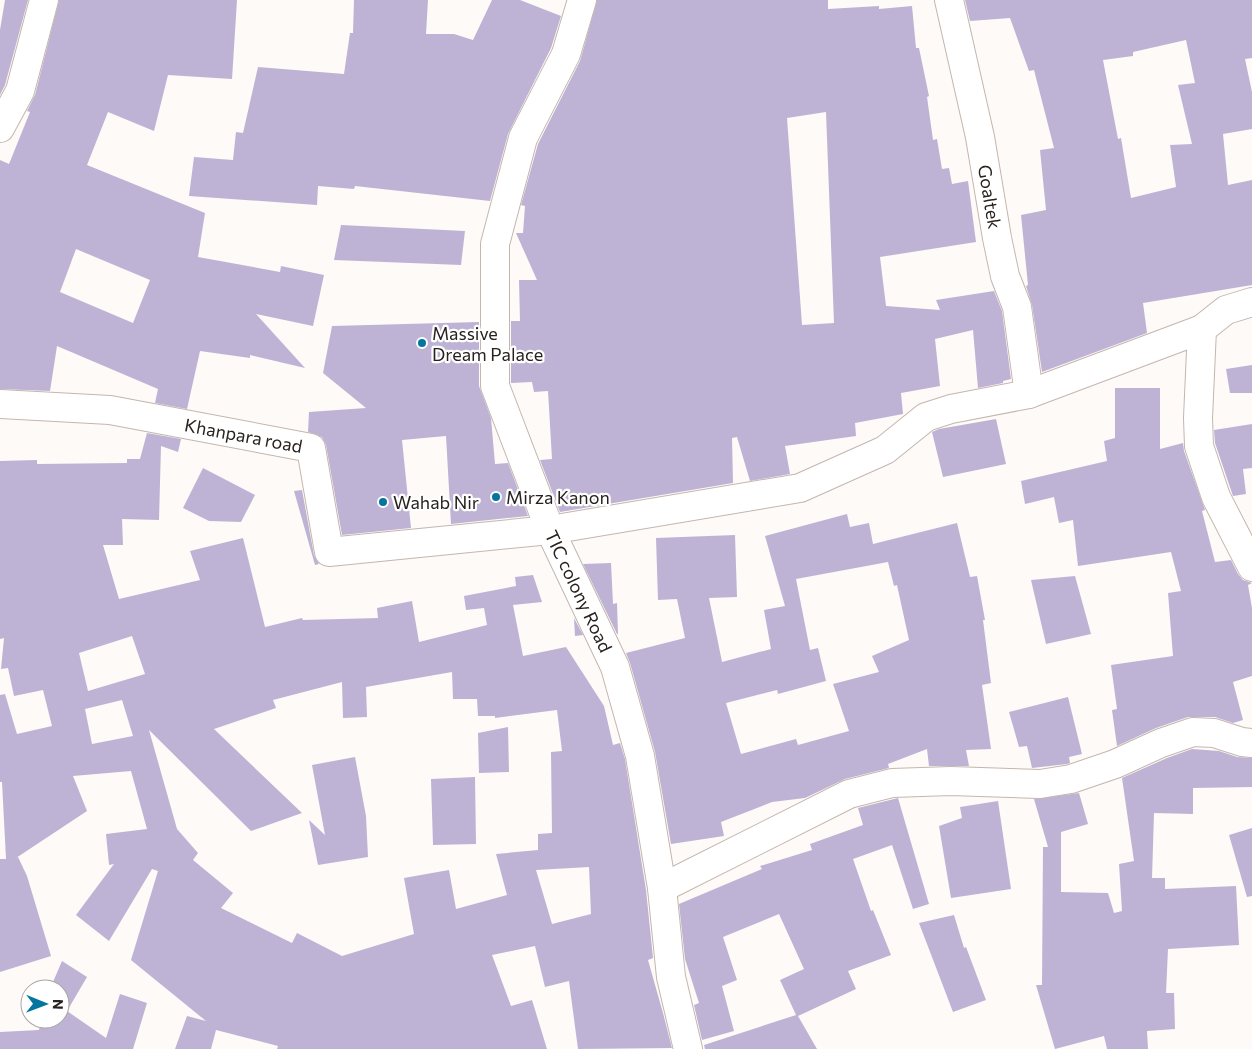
<svg xmlns="http://www.w3.org/2000/svg" width="1252" height="1049" font-family="Commissioner,sans-serif">
	<style>
		.building { fill: #beb3d5; fill-rule: evenodd }
		.lines { fill: none; stroke-linecap: round; stroke-linejoin: round }
		.street-casing { stroke: #c5b6ad; stroke-width: 30 }
		.street { stroke: #fff; stroke-width: 28 }
		.poi-dot { fill: #04759f; stroke: #fff; stroke-width: 2 }
		.labels { text-anchor: middle; dominant-baseline: central; stroke-width: 4.5; stroke-linejoin: round; paint-order: stroke }
		.street-label { font-size: 18px; fill: #28221f; stroke: #fff }
		.poi-label { font-size: 18px; fill: #28221f; stroke: #fff; text-anchor: start }
	</style>
	<rect width="100%" height="100%" fill="#fdfaf8"/>
	<!-- building -->
	<g class="building">
		<path d="M5 0H28L5 85 0 95V30Z"/>
		<path d="M59 0H237L232 79 168 75 154 131 108 112 87 165 205 213 198 257 280 272 281 266 324 275 313 326 256 314 305 368 250 355V358L200 351 187 409 155 403 158 389 57 346 50 391 0 389V160L9 164 30 112 27 111 35 95ZM76 249 150 280 133 323 60 292Z"/>
		<path d="M354 0H428L426 34H454L473 40 492 0H520L561 16 551 48 508 134 490 201 355 186 354 189 318 186 317 205 189 196 194 157 233 160 236 132 243 133 258 67 344 74 350 33H353Z"/>
		<path d="M597 0H828V9L879 6V9L912 6 916 48H919L929 96 927 97 933 140 937 139 942 169 949 168 952 184 968 181 976 242 880 257 886 306 940 310 936 300 994 291 1002 311 1011 379 1003 381V383L978 388 973 330 935 339 940 386 901 393 903 414 855 423 856 436 785 446 790 474 750 481 737 437 732 438 733 483 560 512 540 460 552 459 548 391 534 392 532 382 511 383V321H520L519 280H537L516 233H523L525 206 521 205 538 144 580 61ZM826 112 834 323 802 325 787 118Z"/>
		<path d="M965 0H1252V58L1245 59 1252 92V129L1223 134 1228 185 1252 180V285L1143 303 1147 333 1042 372 1032 305 1026 286 1028 285 1021 215 1046 210 1040 150 1054 148 1034 70 1029 71 1010 18 970 21ZM1186 40 1195 83 1178 85 1192 144 1170 145 1176 187 1131 198 1121 138 1118 139 1103 60 1133 56V52Z"/>
		<path d="M341 225 465 231 461 265 334 260Z"/>
		<path d="M479 322V386L491 418 495 464 508 463 528 516 451 524 446 436 402 440 411 528 342 535 326 445 322 437 308 432 309 412 366 408 323 373 332 326Z"/>
		<path d="M1252 365V393H1230L1226 369Z"/>
		<path d="M1115 388H1160V449L1183 443 1184 451 1205 510 1202 511 1215 562 1231 560 1238 574 1243 580 1252 583 1248 585 1252 608V676L1233 682 1243 720 1233 723 1215 717H1188L1156 728 1117 746 1112 710 1117 709 1111 665 1173 656 1168 593 1181 591 1171 552 1078 566 1073 520 1059 523 1054 497 1025 504 1021 481 1107 461 1104 441 1115 438Z"/>
		<path d="M996 419 1006 464 943 477 932 432 939 429Z"/>
		<path d="M1252 424V468L1243 469 1246 494 1233 496 1215 443 1214 430Z"/>
		<path d="M147 433 181 439 178 452 161 446 159 520 122 519 123 545H103L119 599 200 580 190 551 243 538 265 627 302 618 303 620 378 618 377 608 412 601 419 642 487 625 484 608 466 610 464 596 516 586 515 577 533 575 542 602 513 605 523 656 566 647 604 706 613 745 620 743 625 759 646 890 653 958 648 960 663 1013 672 1048 578 1049 569 981 545 987 535 946 492 955 511 1006 532 1000 547 1049H277L278 1046 216 1030 211 1049H175L187 1016 206 1021 131 960 158 871 152 869 109 941 76 915 114 864 109 865 106 834 147 829 131 771 73 776 87 811 16 858 18 857 27 876 51 956 0 972V859H6L2 782H0V695L5 694 17 734 52 726 43 690 14 696 8 668 1 669 4 638 0 639V461L37 460V464L127 463V459H140ZM132 636 145 674 88 691 79 653ZM452 672 453 699H477L478 716H495V718L557 710 562 751 551 752 552 833 538 834V850L496 854 507 895 456 909 449 870 404 878 414 934 342 956 297 933 292 943 221 908 233 893 193 860 198 853 177 829 149 730 251 831 302 813 214 729 276 708 273 700 342 682 343 718 367 717 366 687ZM122 700 133 736 92 744 85 709ZM589 867 591 914 552 924 536 870Z"/>
		<path d="M203 468 255 495 241 522 209 521 183 508Z"/>
		<path d="M302 490 314 555 319 564 315 565 294 491Z"/>
		<path d="M847 514 850 527 869 523 873 544 957 523 970 577 977 576 985 620H983L991 683 982 685 991 749 966 750 969 766H929L927 749 888 764 889 768 845 779 805 798 772 802 721 822 724 836 671 844 655 752 630 663 626 653 685 638 677 599 658 600 656 538 735 535 737 597 709 598 722 662 771 649 764 610 785 606 765 536ZM888 562 894 586 897 585 909 640 872 656 879 672 833 684 849 731 798 745 796 739 741 754 726 703 777 690 778 694 826 681 818 648 810 650 796 579Z"/>
		<path d="M611 563 613 604 617 603 618 634H617L583 564Z"/>
		<path d="M1075 576 1091 634 1046 644 1031 580Z"/>
		<path d="M574 618 583 635 575 636Z"/>
		<path d="M1068 697 1082 754 1069 757 1070 763 1067 764 1032 768 1027 746 1019 747 1009 712Z"/>
		<path d="M508 727 509 772 479 773 478 733Z"/>
		<path d="M1192 749 1219 751 1237 757 1252 758V787L1193 788V814L1154 813 1152 878H1165V889L1236 886 1239 945 1168 949 1166 993H1174L1175 1029 1147 1031 1148 1049H1107L1104 1036 1055 1049 1036 985H1042L1043 847H1048L1034 799 1079 793 1088 824 1061 832V892L1108 893 1114 913 1122 911 1119 864 1134 861 1122 778 1167 758Z"/>
		<path d="M355 757 366 816 368 857 318 865 309 820 325 835 312 765Z"/>
		<path d="M475 777 476 844 433 845 431 779Z"/>
		<path d="M898 798 929 904 913 909 892 845 853 859 871 911 873 910 891 955 848 971 856 989 798 1016 817 1049H705L704 1045 796 1015 780 980 804 969 779 914 723 937 737 980 722 986 734 1031 702 1040 694 1005 699 1003 685 959 679 904 762 869 760 866 812 850 810 844 863 825 858 808Z"/>
		<path d="M998 801 1011 889 951 898 939 826 962 818 960 807Z"/>
		<path d="M1252 828V896L1247 897 1229 835Z"/>
		<path d="M954 915 964 948 966 947 986 1000 953 1012 919 923Z"/>
		<path d="M62 961 87 977 67 1011 106 1038 120 994 147 1003 133 1049H0V1032L39 1030 41 1019H60V989H50Z"/>
	</g>
	<g class="lines">
		<defs>
			<g id="street">
				<path id="s1" d="M582 0 566 54 523 138 495 244V386L550 530 615 667 640 756 662 888 671 977 688 1049"/>
				<path id="s2" d="M949 0 980 137 997 238 1005 276 1017 307 1029 394"/>
				<path d="M0 128 20 91 44 0"/>
				<path d="M1202 329 1198 418 1199 446 1216 497 1252 567"/>
				<path id="s3" d="M0 404 110 410 311 448 329 552 550 530 800 488 885 450 926 417 951 409 1029 394 1202 329 1226 310 1252 302"/>
				<path d="M662 888 849 794 892 783 951 781 1040 784 1071 779 1115 764 1161 743 1193 732 1214 733 1242 742 1252 743"/>
			</g>
		</defs>
		<!-- street casing -->
		<use href="#street" class="street-casing"/>
		<!-- street -->
		<use href="#street" class="street"/>
	</g>
	<!-- markers -->
	<g class="poi-dot">
		<circle cx="422" cy="343" r="5"/>
		<circle cx="496" cy="497" r="5"/>
		<circle cx="383" cy="502" r="5"/>
	</g>
	<g class="labels">
		<!-- street labels -->
		<g class="street-label">
			<text stroke="none"><textPath href="#s2" startOffset="201">Goaltek</textPath></text>
			<text stroke="none"><textPath href="#s3" startOffset="246">Khanpara road</textPath></text>
			<text stroke="none"><textPath href="#s1" startOffset="624">TIC colony Road</textPath></text>
		</g>
		<!-- poi labels -->
		<g class="poi-label">
			<text x="432" y="333">Massive<tspan x="432" dy="21">Dream Palace</tspan></text>
			<text x="506" y="497">Mirza Kanon</text>
			<text x="393" y="502">Wahab Nir</text>
		</g>
	</g>
	<!-- north arrow -->
	<g transform="translate(45 1004) rotate(91)"><circle r="24" fill="#ffffff" stroke="#a9a7a5"/>
	<path d="M0-4L9 19L0 12L-9 19Z" fill="#04759f"/>
	<text y="-8" font-size="14" font-weight="bold" text-anchor="middle" fill="#28221f">N</text>
	</g>
</svg>
